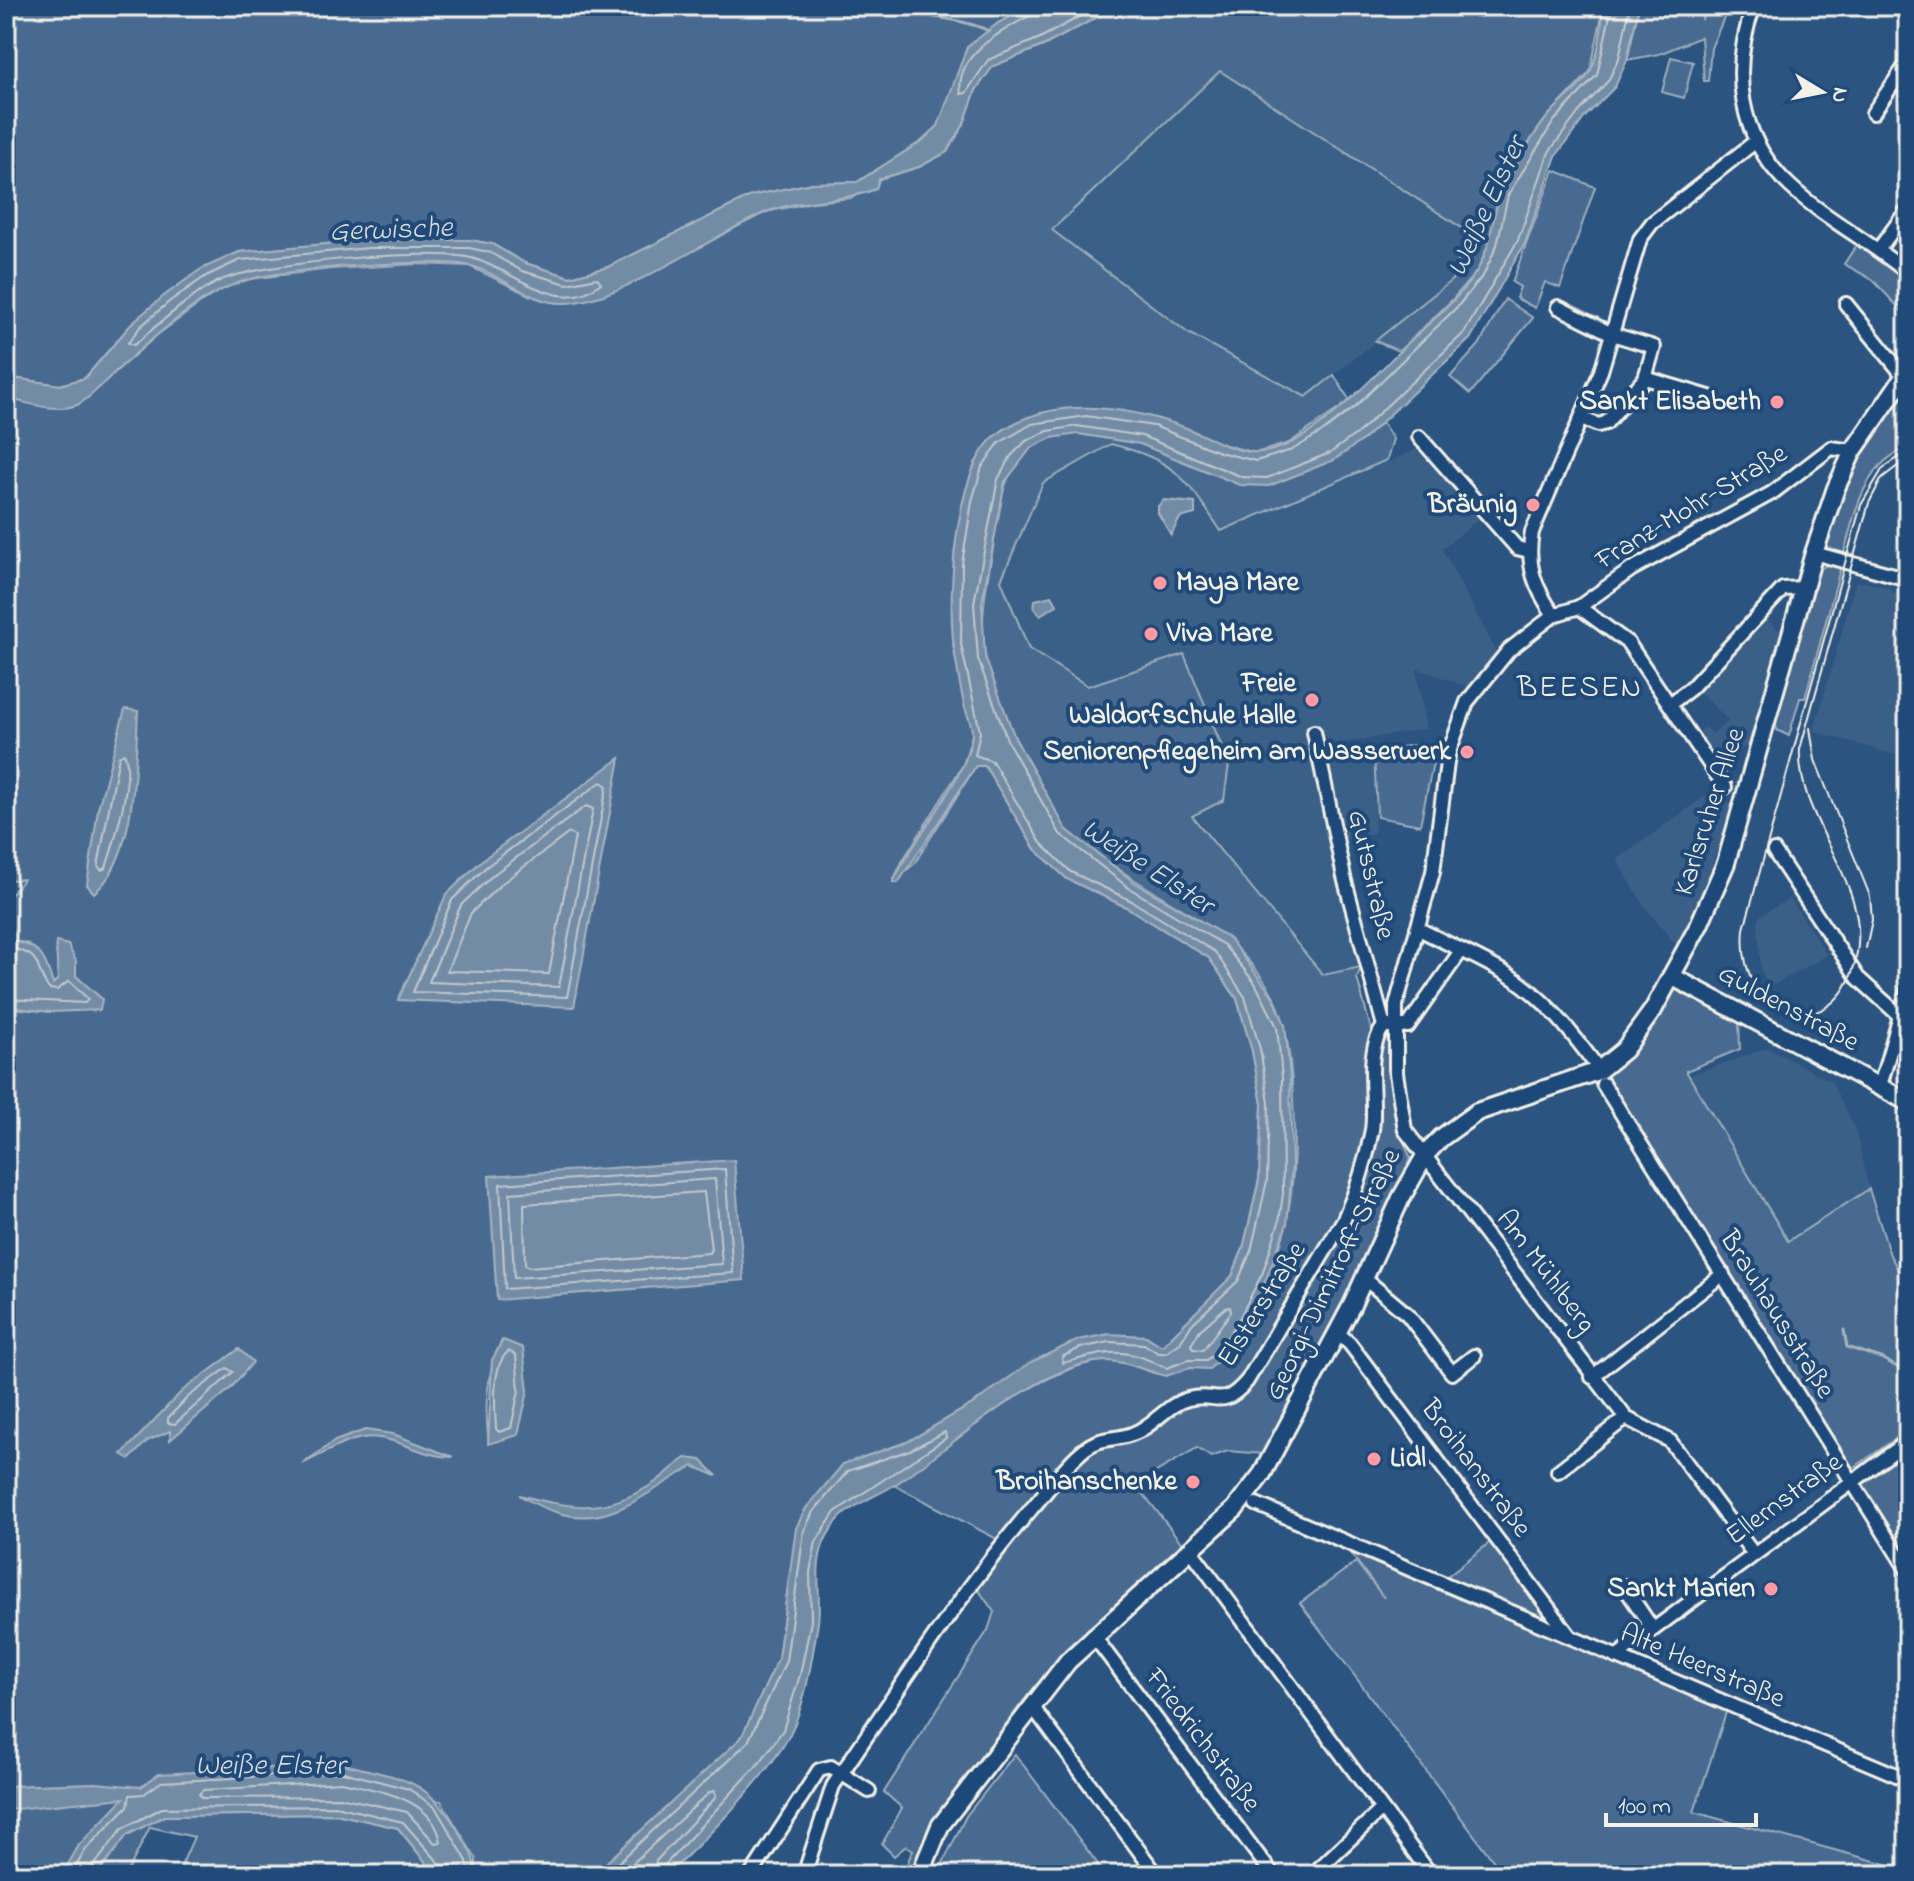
<svg xmlns="http://www.w3.org/2000/svg" width="1914" height="1881" font-family="'Indie Flower',sans-serif">
	<style>
		.built { fill: #3b6088 }
		.green { fill: #496b90; stroke: #9eaebc; stroke-width: 2; fill-rule: evenodd }
		.water { fill: #738ca6; stroke: #a7b4c0; stroke-width: 2 }
		.lines { fill: none; stroke-linecap: round; stroke-linejoin: round }
		.shore { stroke: #c0c9ce; stroke-width: 2 }
		.stream { stroke: #a7b4c0; stroke-width: 3 }
		.minor-casing { stroke: #f4f1e8; stroke-width: 18 }
		.tertiary-casing { stroke: #f4f1e8; stroke-width: 22 }
		.minor { stroke: #1f4a7a; stroke-width: 12 }
		.tertiary { stroke: #1f4a7a; stroke-width: 16 }
		.tram { stroke: #f4f1e8; stroke-width: 2 }
		.poi-dot { fill: #ff9aa2; stroke: #1f4a7a; stroke-width: 3 }
		.labels { text-anchor: middle; dominant-baseline: central; stroke-width: 8; stroke-linejoin: round; paint-order: stroke }
		.poi-label { font-size: 28px; font-weight: bold; fill: #f4f1e8; stroke: #1f4a7a; text-anchor: end }
		.street-label { font-size: 28px; fill: #f4f1e8; stroke: #1f4a7a }
		.water-label { font-size: 30px; font-style: italic; fill: #dadddb; stroke: #1f4a7a }
		.neighbourhood-label { font-size: 30px; letter-spacing: 2px; fill: #f4f1e8; stroke: #1f4a7a }
	</style>
	<rect width="100%" height="100%" fill="#2c5481"/>
	<filter id="ink" filterUnits="userSpaceOnUse"><feTurbulence type="fractalNoise" baseFrequency=".0125" numOctaves="2"/><feDisplacementMap in="SourceGraphic" scale="16" xChannelSelector="R" yChannelSelector="G"/><feConvolveMatrix kernelMatrix="1 2 1 2 8 2 1 2 1" color-interpolation-filters="sRGB"/></filter>
	<g filter="url(#ink)">
		<!-- built -->
		<g class="built">
			<path d="M1220 71 1469 233 1452 280 1306 397 1188 333 1051 230Z"/>
			<path d="M1111 444 1153 455 1188 482 1221 531 1416 450 1481 517 1442 549 1496 651 1468 687 1416 668 1426 729 1335 744 1321 733 1306 737 1311 750 1374 751 1375 833 1333 842 1361 967 1324 975 1089 686 1029 649 1001 580 1043 483Z"/>
			<path d="M1856 581 1889 587 1892 593 1908 597V736L1901 735 1896 755 1814 731Z"/>
			<path d="M1765 617 1780 632 1749 745 1719 761 1699 732 1706 727 1712 734 1729 721 1699 691Z"/>
			<path d="M1719 786 1732 806 1705 885 1677 946 1645 907 1617 860Z"/>
			<path d="M1790 898 1827 955 1770 987 1761 971 1758 924 1760 916Z"/>
			<path d="M1767 1048 1831 1081 1855 1128 1869 1189 1788 1241 1688 1076Z"/>
		</g>
		<!-- green -->
		<g class="green">
			<path d="M6 6H1031L998 23 948 101 938 126 922 141 857 182 812 183 751 196 608 267 570 277 525 263 492 244 470 240H369L239 252 134 321 85 378 60 385 6 377Z"/>
			<path d="M1118 6H1604L1590 72 1548 116 1500 192 1489 243 1478 270 1452 300 1399 351 1375 341 1452 280 1468 232 1220 71 1052 230 1188 333 1306 397 1334 375 1350 401 1289 443 1255 453 1222 444 1187 429 1085 408 1028 417 994 437 975 463 964 499 953 645 973 732 963 765 903 860 893 881 914 864 976 766H985L1035 849 1067 879 1126 907 1209 958 1237 999 1252 1051 1262 1104 1259 1179 1243 1249 1232 1276 1162 1347 1146 1336 1137 1337 974 1403 907 1442 843 1464 789 1578 778 1659 741 1739 593 1875H476V1859L441 1801 159 1774C119 1803 87 1832 62 1875H6V1007L51 1012C68 987 81 975 68 945L56 943 58 979 53 984 29 944 6 939V894H12L23 879 6 880V398L62 408 79 404 157 335 220 289 250 279 331 269 418 264 469 266 531 296 630 281 766 212 813 202 852 198 879 179 919 167 947 152 963 126 976 90 993 66 1043 46ZM502 1340 489 1444C484 1410 486 1371 502 1340Z"/>
			<path d="M1639 6H1703L1702 20 1705 6H1729L1711 48 1708 81H1704L1701 37 1659 54 1627 60Z"/>
			<path d="M1671 57 1693 62 1684 98 1662 92Z"/>
			<path d="M1554 170 1595 187 1560 288 1545 282 1535 308 1516 298 1520 287 1512 282Z"/>
			<path d="M1861 238 1908 272V318L1873 280 1844 264Z"/>
			<path d="M1505 299 1533 318 1470 394 1450 377 1479 345Z"/>
			<path d="M1908 388V448C1862 464 1855 515 1843 556L1834 554 1824 545 1825 532 1857 460Z"/>
			<path d="M1382 422 1393 439 1387 460 1221 531C1184 476 1176 461 1111 444L1043 483 1001 580 1029 649 1088 686 1184 654 1229 764 1224 800 1192 816 1323 975 1361 967 1357 978 1371 1029 1388 1035 1397 1125 1411 1159 1349 1297 1264 1454 1228 1451 1211 1457 1197 1448 1136 1484 1183 1545 1068 1647 1028 1695 956 1789 936 1824 918 1875H902L913 1850 906 1846 894 1856 882 1844 902 1808 884 1792 988 1630 994 1612 978 1589 989 1575 997 1539 894 1485C950 1445 1017 1385 1082 1365 1115 1355 1126 1364 1154 1373 1180 1380 1230 1345 1245 1325 1256 1311 1265 1290 1271 1273 1280 1250 1287 1226 1290 1201 1297 1154 1296 1038 1274 997 1235 925 1164 905 1103 858 1091 848 1074 839 1064 827 1038 792 992 696 985 654 979 617 987 584 993 548 999 506 1003 453 1051 438 1113 420 1185 461 1240 485L1364 439Z"/>
			<path d="M1831 563 1841 566 1805 698H1800L1789 736 1777 730 1774 717 1815 571Z"/>
			<path d="M1428 743 1433 763 1420 825 1377 817 1374 751Z"/>
			<path d="M1673 986 1739 1019 1740 1049 1686 1071 1788 1241 1869 1189 1890 1255 1908 1287V1430L1852 1469 1606 1074Z"/>
			<path d="M1908 1449V1559L1860 1483Z"/>
			<path d="M1493 1540 1550 1621 1446 1577Z"/>
			<path d="M1347 1548 1727 1709 1694 1812 1908 1870V1875H1504L1300 1603 1356 1562 1384 1598Z"/>
			<path d="M1015 1754 1106 1875H937L966 1816Z"/>
			<path d="M336 1814 398 1828 436 1875H177L194 1837 150 1827 126 1875H97L127 1835 164 1816Z"/>
		</g>
		<!-- water -->
		<g class="water">
			<path d="M1031 6H1118L1043 46 993 66 976 90 963 126 947 152 919 167 879 179 876 189C840 203 799 198 764 213 710 237 624 300 566 303 531 305 503 275 471 266 436 257 282 269 247 280 196 295 153 339 114 373 103 383 90 399 77 405 56 413 27 403 6 398V377L60 385 85 378 134 321 165 295 201 269 239 252 369 240H470L492 244 525 263 570 277 608 267 751 196 812 183 857 182 922 141 938 126 967 47 998 23Z"/>
			<path d="M1604 6H1639L1627 60 1615 87 1585 117 1556 156 1525 243 1470 339 1364 439 1334 460 1269 486 1240 485 1140 444 1078 434 1051 438 1031 448 1005 482 982 603 985 657 1015 738 1066 829 1134 882 1229 938 1274 998 1285 1025 1290 1077 1292 1166 1287 1224 1257 1303 1222 1358 1209 1369 1190 1368 1166 1376C1135 1368 1118 1355 1084 1364 1022 1380 950 1448 896 1484 879 1495 858 1502 843 1515 836 1521 826 1536 823 1545 813 1572 823 1601 817 1629 811 1663 806 1703 790 1734 771 1772 699 1847 666 1875H593L741 1738 778 1659 796 1528 806 1508 843 1464 907 1442 974 1403 1031 1362 1078 1340 1109 1334 1146 1336 1162 1346 1232 1276 1243 1249 1259 1180 1262 1104 1252 1051 1237 999 1209 958 1126 907 1067 879 1035 849 985 766H976L898 883 893 882C912 840 969 776 972 734 973 726 967 716 965 708 960 689 957 668 954 648 947 598 954 469 996 435 1049 394 1125 406 1184 427 1206 436 1229 450 1253 452 1304 456 1371 378 1405 346 1429 322 1462 298 1479 267 1491 245 1492 221 1499 196 1503 184 1512 172 1518 161 1527 146 1537 129 1548 116 1561 100 1580 90 1590 72 1600 53 1601 26 1604 6Z"/>
			<path d="M1164 500 1195 503V514L1180 518 1171 535 1158 513V506Z"/>
			<path d="M1052 596 1057 605 1040 615 1034 607 1035 600Z"/>
			<path d="M125 709 138 711C135 763 137 858 94 893L87 885 98 809Z"/>
			<path d="M620 758 574 1007 398 1000 446 895 481 861Z"/>
			<path d="M6 939C40 946 43 952 53 984L58 979 56 942 68 945 76 961V976L102 999 100 1010 51 1012 6 1007Z"/>
			<path d="M734 1160 744 1280 497 1300 489 1176Z"/>
			<path d="M503 1340 523 1348 528 1391 518 1435 488 1444 492 1360Z"/>
			<path d="M239 1349 253 1362 231 1388 170 1440V1431L147 1441 130 1459 122 1454 182 1391Z"/>
			<path d="M365 1430 393 1434 453 1457C426 1457 405 1442 380 1438 354 1433 324 1454 302 1464L335 1441Z"/>
			<path d="M686 1458 701 1460 717 1476 693 1466C626 1505 596 1541 519 1495 570 1508 603 1515 651 1485 664 1477 673 1466 686 1458Z"/>
			<path d="M344 1764C400 1779 425 1776 458 1830 467 1845 475 1857 476 1875H436L398 1828 336 1814 164 1816 127 1835 97 1875H62L79 1845 124 1798 6 1810V1786L95 1783 141 1787 159 1774Z"/>
		</g>
		<g class="lines">
			<!-- shore -->
			<g class="shore">
				<path d="M1033 6 1029 16C1000 32 954 55 961 94L966 93 988 60 1040 38 1099 6"/>
				<path d="M1612 6 1597 75 1554 121 1508 195 1497 245 1484 274 1458 306 1356 406 1322 432 1292 450 1256 461 1219 452 1154 426 1086 416 1032 424 999 443 982 467 972 501 962 564 961 644 980 732 975 755 992 761 1041 843 1071 872 1130 900 1215 952 1245 997 1260 1049 1269 1103 1267 1181 1251 1251 1238 1281 1192 1324 1180 1343 1166 1353H1158L1144 1344 1109 1342 1080 1348 1062 1357 1063 1363C1088 1357 1111 1348 1137 1356 1148 1358 1156 1365 1167 1368L1188 1360H1206L1216 1353 1237 1323 1263 1272 1279 1222 1283 1194 1282 1078 1277 1027 1255 983 1224 945 1129 888 1060 834 1008 742 978 659 974 603 998 479 1011 456 1026 441 1048 431 1077 426 1142 436 1242 477 1267 478 1330 453 1359 432 1464 333 1518 240 1549 152 1579 112 1608 81 1619 58 1630 6"/>
				<path d="M369 248H469L489 252 522 271 567 284 597 278 601 283C560 319 512 268 471 258 430 248 253 263 217 282 188 297 159 324 134 345L128 343 140 327 170 301 206 276 240 260Z"/>
				<path d="M124 753C135 775 114 843 106 868L101 870 98 866 119 756Z"/>
				<path d="M601 782 607 786 567 997 413 992 452 900 486 867Z"/>
				<path d="M586 806 593 809 559 987 429 982 461 905 493 875Z"/>
				<path d="M569 833 575 837 549 974 447 971 471 913 501 884Z"/>
				<path d="M6 947C47 955 31 964 49 989L57 990 69 981 88 999 85 1003 6 999"/>
				<path d="M725 1169 733 1273 505 1289 500 1184Z"/>
				<path d="M715 1179 722 1264 514 1278 510 1193Z"/>
				<path d="M704 1192 711 1249 709 1253 529 1267 525 1265 524 1204Z"/>
				<path d="M1225 1308 1230 1307 1231 1312 1203 1350 1193 1349 1191 1345 1200 1330Z"/>
				<path d="M509 1351 516 1355 519 1390 511 1428 499 1432 496 1429C495 1408 491 1364 509 1351Z"/>
				<path d="M227 1368 233 1372 175 1424 168 1423V1418L188 1397Z"/>
				<path d="M342 1782C378 1791 433 1797 441 1842L435 1843 407 1812 340 1797 203 1798 199 1794 203 1790Z"/>
				<path d="M71 1875 86 1849 128 1806 130 1795 144 1794 161 1782 343 1772 409 1789 435 1807 467 1861 469 1875"/>
				<path d="M92 1875 93 1867 122 1829 162 1808 336 1806 403 1822 440 1864 443 1875"/>
				<path d="M605 1875 748 1742 786 1661 804 1531 813 1512 848 1471 910 1450 945 1432 946 1438 835 1512 816 1542 810 1572 811 1621 800 1675 783 1730 761 1761 664 1866 662 1875"/>
				<path d="M620 1875 710 1792 715 1791 716 1797 656 1861 652 1875"/>
			</g>
			<!-- stream -->
			<g class="stream">
				<path d="M877 6C915 17 953 15 989 31"/>
				<path d="M1844 1330 1847 1347 1881 1358 1908 1373"/>
			</g>
			<defs>
				<g id="minor">
					<path d="M1754 6C1730 69 1738 138 1790 186 1825 219 1871 242 1908 273"/>
					<path d="M1873 113 1908 62"/>
					<path d="M1879 249 1908 209"/>
					<path d="M1846 304 1904 376"/>
					<path d="M1558 307 1612 334 1654 347 1645 378 1606 423 1598 425 1583 419"/>
					<path d="M1645 378 1709 397"/>
					<path d="M1419 437 1517 548 1529 551"/>
					<path d="M1814 553 1908 579"/>
					<path d="M1579 607 1628 643 1725 787"/>
					<path d="M1554 615C1535 588 1526 566 1532 532L1601 371 1640 239 1652 223 1756 141"/>
					<path d="M1670 704 1691 688 1783 589 1804 588"/>
					<path d="M1314 732 1344 877 1384 1026"/>
					<path d="M1774 851 1858 978 1900 1016"/>
					<path d="M1417 928C1446 943 1478 957 1507 974 1543 996 1570 1030 1595 1064"/>
					<path d="M1603 1084 1908 1571"/>
					<path d="M1880 1086 1908 988"/>
					<path d="M1365 1279 1408 1315 1452 1373 1474 1356"/>
					<path d="M1338 1333 1350 1344 1569 1635"/>
					<path d="M1592 1377 1723 1274"/>
					<path d="M1558 1471 1626 1418"/>
					<path d="M1256 1504 1908 1780"/>
					<path d="M1190 1549 1431 1875"/>
					<path d="M1753 1553 1670 1441 1626 1418 1405 1130 1396 1073V1005L1433 872 1448 755 1467 702 1509 650 1554 615 1579 607 1632 569 1772 493 1831 448 1853 451"/>
					<path d="M1624 1586 1652 1628"/>
					<path d="M1093 1635 1273 1875"/>
					<path d="M1616 1657 1908 1441"/>
					<path d="M1032 1706 1157 1875"/>
					<path d="M751 1875 819 1770 831 1767 869 1791"/>
					<path d="M804 1875 833 1786 841 1774C903 1683 962 1590 1033 1507 1050 1488 1066 1463 1086 1448 1100 1437 1116 1440 1132 1434 1153 1427 1167 1404 1188 1399 1217 1391 1220 1412 1247 1381L1344 1219C1357 1190 1366 1161 1372 1130 1377 1099 1363 1052 1384 1026H1408L1461 951"/>
					<path d="M1312 1875 1381 1810"/>
				</g>
				<g id="tertiary">
					<path d="M1673 977 1908 1102"/>
					<path d="M920 1875 940 1826 1068 1661 1235 1509 1262 1474 1352 1305 1401 1198 1426 1154 1441 1138 1477 1112 1598 1071 1624 1050 1653 1010 1699 925 1726 863 1814 553 1836 488 1853 451 1908 371"/>
				</g>
			</defs>
			<!-- minor casing -->
			<use href="#minor" class="minor-casing"/>
			<!-- tertiary casing -->
			<use href="#tertiary" class="tertiary-casing"/>
			<!-- minor -->
			<use href="#minor" class="minor"/>
			<!-- tertiary -->
			<use href="#tertiary" class="tertiary"/>
			<!-- tram -->
			<g class="tram">
				<path d="M1908 451 1883 468 1861 505 1744 929C1735 1022 1837 1049 1856 958 1873 882 1796 822 1800 749L1869 503 1882 478 1908 458"/>
				<path d="M1810 728 1815 760 1870 896 1872 920 1866 948"/>
			</g>
		</g>
	</g>
	<!-- markers -->
	<g class="poi-dot">
		<circle cx="1777" cy="402" r="8"/>
		<circle cx="1533" cy="505" r="8"/>
		<circle cx="1160" cy="583" r="8"/>
		<circle cx="1151" cy="634" r="8"/>
		<circle cx="1312" cy="700" r="8"/>
		<circle cx="1467" cy="752" r="8"/>
		<circle cx="1374" cy="1459" r="8"/>
		<circle cx="1193" cy="1482" r="8"/>
		<circle cx="1771" cy="1589" r="8"/>
	</g>
	<g class="labels">
		<!-- poi labels -->
		<g class="poi-label">
			<text x="1761" y="402">Sankt Elisabeth</text>
			<text x="1517" y="505">Bräunig</text>
			<text x="1176" y="583" text-anchor="start">Maya Mare</text>
			<text x="1167" y="634" text-anchor="start">Viva Mare</text>
			<text x="1296" y="684">Freie<tspan x="1296" dy="32">Waldorfschule Halle</tspan></text>
			<text x="1451" y="752">Seniorenpflegeheim am Wasserwerk</text>
			<text x="1390" y="1459" text-anchor="start">Lidl</text>
			<text x="1177" y="1482">Broihanschenke</text>
			<text x="1755" y="1589">Sankt Marien</text>
		</g>
		<!-- street labels -->
		<g class="street-label">
			<text transform="translate(1692 508) rotate(-31)">Franz-Mohr-Straße</text>
			<text transform="translate(1711 812) rotate(-72)">Karlsruher Allee</text>
			<text transform="translate(1370 875) rotate(77)">Gutsstraße</text>
			<text transform="translate(1788 1009) rotate(28)">Guldenstraße</text>
			<text transform="translate(1545 1272) rotate(53)">Am Mühlberg</text>
			<text transform="translate(1334 1275) rotate(-64)">Georgi-Dimitroff-Straße</text>
			<text transform="translate(1263 1305) rotate(-58)">Elsterstraße</text>
			<text transform="translate(1776 1315) rotate(58)">Brauhausstraße</text>
			<text transform="translate(1475 1469) rotate(53)">Broihanstraße</text>
			<text transform="translate(1785 1500) rotate(-36)">Ellernstraße</text>
			<text transform="translate(1702 1667) rotate(23)">Alte Heerstraße</text>
			<text transform="translate(1202 1741) rotate(53)">Friedrichstraße</text>
		</g>
		<!-- water labels -->
		<g class="water-label">
			<text transform="translate(1488 207) rotate(-65)">Weiße Elster</text>
			<text transform="translate(391 231) rotate(-2)">Gerwische</text>
			<text transform="translate(1147 868) rotate(33)">Weiße Elster</text>
			<text x="270" y="1767">Weiße Elster</text>
		</g>
		<!-- neighbourhood labels -->
		<g class="neighbourhood-label">
			<text x="1580" y="689">BEESEN</text>
		</g>
	</g>
	<!-- margin -->
	<rect width="1914" height="1881" fill="none" stroke="#1f4a7a" stroke-width="32"/>
	<rect x="16" y="16" width="1882" height="1849" fill="none" stroke="#f4f1e8" stroke-width="3" filter="url(#ink)"/>
	<!-- north arrow -->
	<g transform="translate(1822 92) rotate(100)" stroke="#1f4a7a" stroke-width="6" paint-order="stroke">
	<path d="M0-6L14 30L0 20L-14 30Z" fill="#f4f1e8"/>
	<text y="-12" font-size="22" font-weight="bold" text-anchor="middle" fill="#f4f1e8">N</text>
	</g>
	<!-- scale -->
	<path d="M1606 1813v12h150v-12" fill="none" stroke="#f4f1e8" stroke-width="4"/>
	<text x="1618" y="1813" font-size="24" fill="#f4f1e8" stroke="#1f4a7a" stroke-width="6" paint-order="stroke">100 m</text>
</svg>
